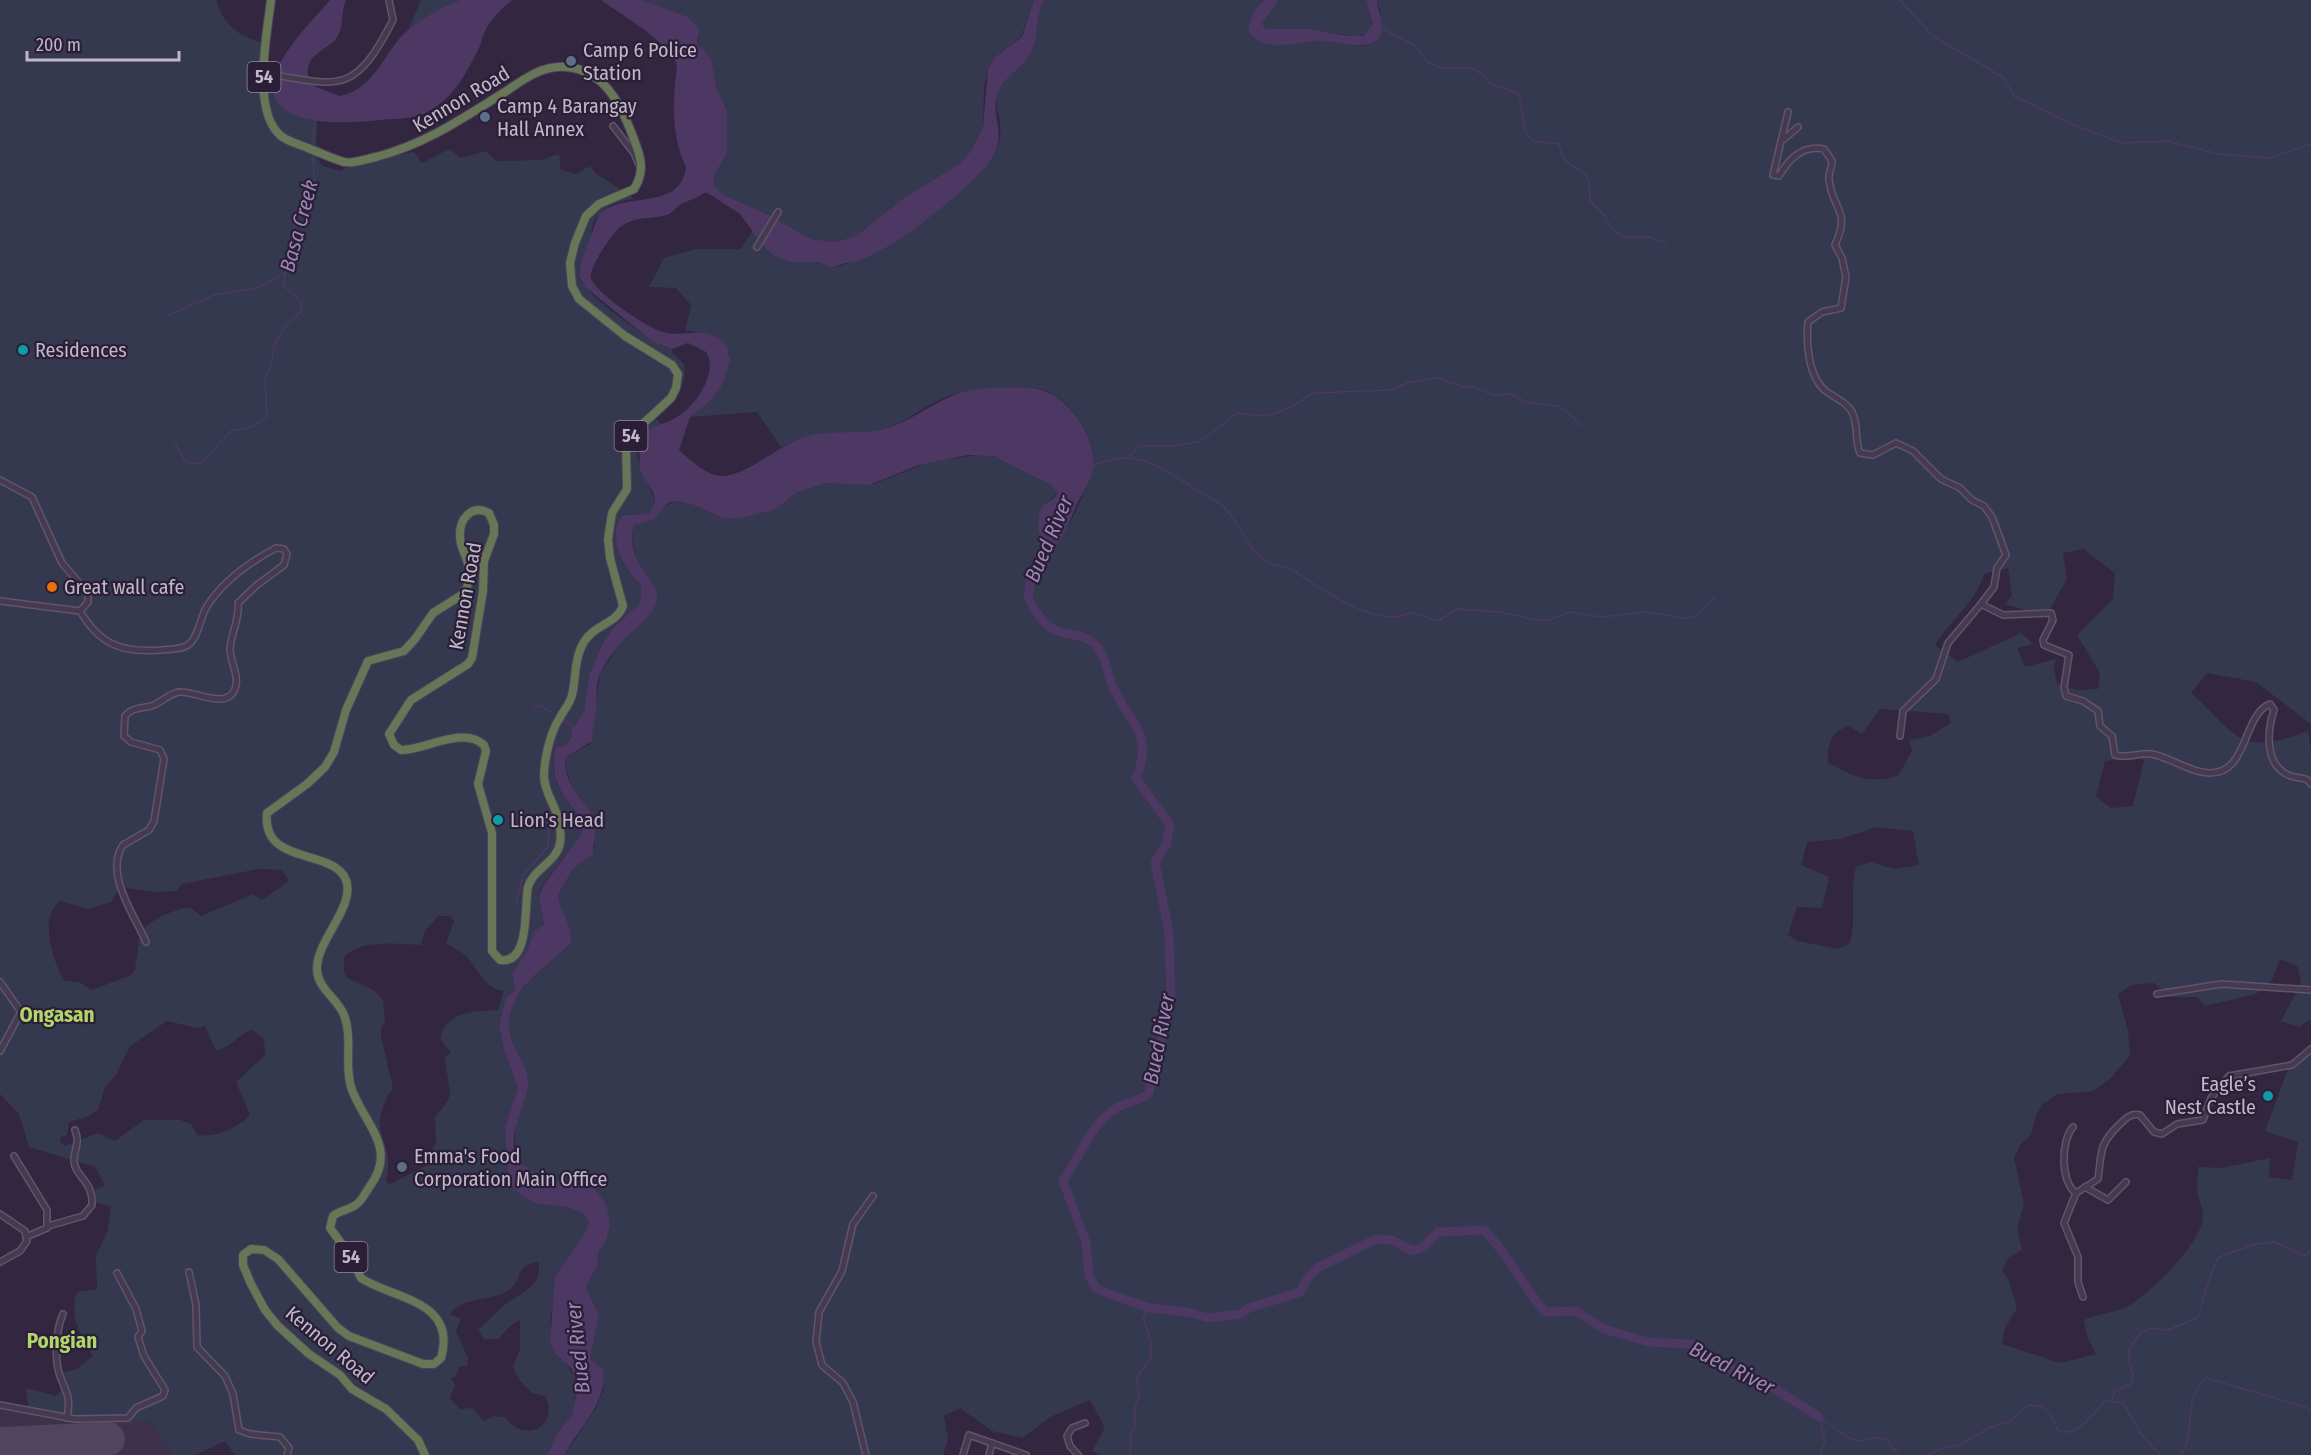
<svg xmlns="http://www.w3.org/2000/svg" width="2311" height="1455" font-family="'Fira Sans Condensed',sans-serif">
	<style>
		.airport { fill: #3e314b }
		.green { fill: #343950; fill-rule: evenodd }
		.water { fill: #4d3763 }
		.lines { fill: none; stroke-linecap: round; stroke-linejoin: round }
		.stream { stroke: #4d3763; stroke-width: 1.5 }
		.river { stroke: #4d3763; stroke-width: 9 }
		.runway { stroke: #51445e; stroke-width: 34 }
		.minor-casing { stroke: #60556b; stroke-width: 8 }
		.highway-casing { stroke: #4d4258; stroke-width: 10 }
		.minor { stroke: #453a50; stroke-width: 5 }
		.highway { stroke: #667657; stroke-width: 8 }
		.service-dot { fill: #5c6f8a; stroke: #2a1f36; stroke-width: 2 }
		.culture-dot { fill: #0f9aa8; stroke: #2a1f36; stroke-width: 2 }
		.food-dot { fill: #e8710a; stroke: #2a1f36; stroke-width: 2 }
		.labels { text-anchor: middle; dominant-baseline: central; stroke-width: 4.5; stroke-linejoin: round; paint-order: stroke }
		.shield { fill: #2a1f36; stroke: #94899e; stroke-width: 1.5 }
		.shield-label { font-size: 18px; font-weight: bold; fill: #c1b7cb }
		.poi-label { font-size: 20px; fill: #c1b7cb; stroke: #2a1f36; text-anchor: start }
		.street-label { font-size: 20px; fill: #c1b7cb; stroke: #2a1f36 }
		.water-label { font-size: 21px; font-style: italic; fill: #9d86b6; stroke: #2a1f36 }
		.neighbourhood-label { font-size: 21px; font-weight: bold; fill: #b0d568; stroke: #2a1f36 }
	</style>
	<rect width="100%" height="100%" fill="#332641"/>
	<!-- airport -->
	<path class="airport" d="M0 1406 78 1421H147L153 1423 171 1455H0Z"/>
	<!-- green -->
	<g class="green">
		<path d="M0 0H216C225 27 235 33 262 43L263 78H274C269 105 294 117 317 121L316 155 321 165 340 171 352 165 414 152 422 163 449 149 461 158 485 151 496 161 542 160 559 154 561 170 576 174 590 166 595 173 635 199C619 200 599 208 593 224 591 231 591 239 589 246 584 258 574 268 581 281 589 297 654 345 672 349V353L684 364C688 387 672 406 656 419L663 425C657 428 650 429 645 432 622 445 653 487 655 503L648 514 622 515C606 538 624 569 641 585V602L613 628 602 644 589 675 584 711 571 731 572 737 565 746 556 747C543 797 585 805 582 833L542 886 539 897 544 925 534 931 526 953 512 974 515 990 506 997 499 1025 504 1050 518 1088 505 1127 508 1183C515 1191 526 1200 536 1203 552 1207 583 1204 589 1222 583 1254 555 1282 551 1315 545 1362 585 1360 574 1408 572 1419 553 1440 547 1455H235L225 1441 196 1455H171L153 1423 147 1421H78L29 1411 26 1388 56 1396 66 1385 61 1373 77 1369 93 1356C80 1336 69 1316 77 1292L97 1289 96 1255 107 1233 111 1207 95 1202V1190L105 1185 95 1167 29 1147 19 1114 0 1094ZM258 869 282 870 289 881 262 900 253 894 201 916 190 907C173 910 151 919 140 933L135 969 131 975 92 990 79 982 64 981C53 961 38 917 60 901L88 909 111 902 120 887 154 892 176 891 182 884ZM438 916H450L454 921 446 943C452 947 461 951 466 956 478 968 484 989 504 991L498 1010C476 1011 446 1011 440 1038L451 1053 445 1058 450 1093 448 1101 435 1117 436 1141 427 1165 389 1185 386 1180C397 1137 362 1135 393 1088L381 1037V1028L385 1021 383 1000 374 990 347 978 344 972V957C361 939 398 944 421 945L425 931ZM167 1021 198 1028 205 1026 216 1051C232 1046 239 1034 252 1030L263 1038 266 1054 236 1082 250 1115C238 1128 215 1138 197 1135L191 1124 180 1120H144L115 1141 98 1133 65 1146 60 1142 61 1137 67 1135 69 1122 89 1116 98 1110 105 1087 116 1075 130 1046ZM538 1262C545 1286 516 1295 502 1307 493 1315 486 1323 478 1330L484 1339H498L511 1325 520 1320V1349L513 1366 518 1378 532 1393 545 1396C560 1424 526 1446 505 1417L494 1416 484 1421 472 1408 460 1409 450 1398 455 1385 451 1378 455 1377 460 1366H467L468 1358 456 1331 461 1319 450 1314C464 1295 492 1303 510 1289 523 1279 514 1265 538 1262Z"/>
		<path d="M421 0H462L408 30Z"/>
		<path d="M641 0H1034L1021 37 996 56 988 68 984 87 983 128 970 152 959 164 905 197 856 236 834 242 811 239 765 213 722 195 714 186V176L727 153V111L717 89 711 58 697 43 699 36 682 15 665 11Z"/>
		<path d="M1045 0H1264L1249 21 1256 39C1283 51 1303 38 1330 40 1342 41 1353 46 1366 46L1381 15 1377 0H2311V724L2256 682 2207 673 2191 693C2240 737 2237 757 2308 731L2311 750V1019L2299 1027 2281 1021 2301 983 2298 967 2280 959 2272 980 2256 994 2205 1006 2197 997H2171L2154 983 2132 985 2118 994 2128 1031 2130 1055 2110 1079 2093 1091 2058 1094 2043 1104 2036 1115 2031 1135 2020 1145 2014 1158 2024 1204 2017 1228 2022 1250 2008 1258 2002 1270 2009 1281 2017 1308 2005 1328 2002 1344 2060 1363 2096 1354 2087 1336 2084 1320C2098 1313 2110 1314 2124 1308 2146 1299 2202 1243 2203 1217 2204 1210 2199 1201 2198 1194 2197 1185 2198 1176 2198 1167L2221 1168 2270 1158 2269 1177 2292 1180 2298 1142 2265 1131 2290 1064 2311 1049V1455H1099L1092 1451 1105 1428 1090 1400 1050 1417 1023 1438 992 1431 960 1408 944 1416 948 1439 943 1455H565L596 1408 604 1389 599 1366 590 1359 599 1316 586 1287 597 1266 599 1251 606 1241 589 1186C538 1181 505 1175 518 1115 521 1103 529 1092 527 1080 525 1052 499 1041 513 1006 525 977 552 965 571 942 573 926 560 911 558 895L573 869 587 859 595 847 593 835 596 824 592 814 576 795 566 770 565 758 590 744 600 675 619 644 652 610 657 590C643 570 627 551 634 525L675 501 697 506 722 518 736 519 776 509 796 493 827 483 874 484 929 462 985 454 1004 461 1051 485 1058 492 1042 508 1039 524 1041 544C1049 538 1060 533 1067 526 1075 517 1095 470 1094 458 1092 431 1067 396 1040 389 1019 384 969 389 949 396 926 403 908 422 884 429 847 439 820 428 781 447L757 412 690 417 712 400 729 353C723 335 703 331 685 331L691 305 676 288 649 287 664 258 696 249H740L753 231C782 273 794 251 832 268L862 259 888 246 971 182C988 167 1003 147 1000 123 999 114 995 105 997 96 1003 76 1022 69 1031 53 1040 37 1034 16 1045 0ZM2083 549 2115 573 2113 599 2077 635 2100 673 2098 689 2078 690 2057 684 2054 668 2056 659 2025 667 2017 648 2033 644 2021 633 1958 662 1935 645C1951 619 1975 604 1984 574L2008 568 2012 595 2005 604 2046 616 2067 579 2063 553ZM1880 709 1948 714 1951 723 1930 736 1909 740 1912 751 1898 776C1865 784 1856 777 1828 763 1827 745 1831 731 1849 726L1862 734ZM2138 758 2144 760 2133 806 2111 808 2096 797 2105 761ZM1876 827 1913 831 1919 865 1894 869 1870 862 1856 867C1849 891 1857 917 1850 943L1838 949 1798 941 1788 935 1797 907 1822 908 1829 877 1801 865 1807 842 1841 839Z"/>
		<path d="M1279 0H1366L1373 24 1368 33 1357 37 1311 29H1267L1262 24Z"/>
	</g>
	<!-- water -->
	<g class="water">
		<path d="M330 0H346C340 13 345 29 335 40 323 52 306 55 308 75L316 87 340 96C376 89 384 50 408 30 422 19 444 5 461 0 476 0 497 0 512 0 503 8 493 17 487 27 483 33 482 42 479 48 466 74 454 97 429 111 414 120 396 118 379 120 352 123 274 130 273 87 272 60 314 19 330 0Z"/>
		<path d="M601 0H641L688 17 699 29 697 43 711 58 717 89 727 111V153L714 176V186L723 195 765 213 811 239 834 242 856 236 905 197 959 164 970 152 983 128 988 68 996 56 1022 37 1034 0H1045C1034 16 1040 37 1031 53 1022 69 1003 76 997 96 991 118 1007 131 992 158 981 179 909 236 887 247 877 252 864 260 853 262 845 263 840 264 832 268L818 262H791L776 257 764 247 740 214 706 192C697 198 690 200 681 204 676 207 673 213 667 215 649 220 635 215 619 228 612 235 588 268 591 278 595 293 648 328 663 332 686 339 707 322 727 346L730 360 723 383 712 400 690 417 679 450C690 460 706 475 721 476 745 477 777 447 799 439 826 428 856 436 884 429 923 418 944 389 989 388 1004 388 1023 386 1038 389 1068 395 1099 440 1093 469 1090 483 1082 494 1076 506 1068 525 1062 543 1045 554 1040 542 1033 517 1044 505 1049 500 1055 500 1058 492L1051 485 993 456 968 455 919 465 869 485 827 483 796 493 776 509 758 514 736 519 722 518 697 506 675 501 668 503 653 520 634 525C623 561 659 580 657 596 656 618 630 630 618 646 610 656 598 673 597 686 596 697 597 708 595 719 594 727 592 732 592 741L565 758C563 783 583 800 596 819L593 854 573 869 558 895C560 911 573 926 571 942 552 965 524 977 513 1006 498 1043 530 1057 528 1085 526 1105 501 1147 522 1164 546 1186 570 1178 595 1189L606 1204 610 1224 606 1241 599 1251 597 1266 586 1287 599 1316 590 1359 603 1369C608 1404 579 1426 565 1455H547L557 1434 572 1415 577 1393 572 1369 555 1353 550 1340 555 1277 585 1233 589 1222C582 1204 552 1207 536 1203 526 1200 515 1191 508 1183L505 1127 518 1088 504 1050 499 1025 506 997 515 990 512 974 526 953 534 931 544 925 539 897 543 886 582 833C585 805 544 797 556 747L565 746 572 737 571 731 584 711 589 675 602 644 613 628 641 602V585C624 569 606 538 622 515L648 514 655 503 654 494 640 471 639 436C647 427 666 424 677 417 695 406 719 373 706 352L688 343 672 349 652 341 585 287 579 276 580 265 599 214C627 190 680 212 686 167 670 133 673 101 677 65 671 43 620 14 601 0Z"/>
		<path d="M1264 0H1279L1262 24 1267 29H1311L1348 36H1363L1373 24 1366 0H1377C1377 8 1381 15 1382 22 1385 61 1334 38 1314 41 1296 43 1254 54 1248 27L1253 13Z"/>
	</g>
	<g class="lines">
		<!-- stream -->
		<g class="stream">
			<path d="M1900 0 1933 36 2004 78 2014 96 2074 125 2122 143 2167 141 2219 154 2269 158 2311 144"/>
			<path d="M650 7 655 0"/>
			<path d="M1380 27 1415 46 1428 63 1444 68H1472L1483 75 1489 83 1519 94 1525 132 1533 141 1559 144 1563 158C1585 179 1590 164 1590 201L1604 215 1611 227 1623 237H1649L1667 243"/>
			<path d="M313 147 315 119"/>
			<path d="M169 315 214 295 258 288 285 273"/>
			<path d="M175 442 185 462 200 464 231 431 252 427 267 417 265 378 272 362 274 345 285 326 301 312 302 303 283 285 285 274 293 258 291 243 296 219 314 182 313 155"/>
			<path d="M1129 457 1139 446H1171L1199 442 1238 413 1258 416 1273 414 1293 406 1313 393 1390 390 1410 382 1437 378 1463 387H1474L1493 395 1510 394 1527 402 1559 406 1583 426"/>
			<path d="M1092 466C1138 445 1164 470 1201 493 1208 498 1218 500 1224 507 1239 522 1249 550 1265 561 1273 567 1284 565 1291 569 1319 587 1377 631 1411 612L1438 621 1457 609 1499 612 1536 620H1548L1571 612 1601 617 1647 612 1682 618 1694 617 1715 597"/>
			<path d="M533 706H541L552 713"/>
			<path d="M564 719 574 726"/>
			<path d="M563 721 573 729"/>
			<path d="M516 902 524 874 548 847 549 824"/>
			<path d="M2112 1400 2115 1391 2131 1384 2133 1375 2129 1362V1349L2141 1332 2152 1328 2168 1330 2197 1318C2205 1298 2208 1275 2219 1257L2256 1244 2274 1242 2305 1256 2311 1250"/>
			<path d="M1819 1417 1849 1438 1863 1441 1874 1437 1887 1440 1898 1455"/>
			<path d="M1130 1455 1131 1433 1135 1427V1408L1139 1395 1136 1379 1151 1357V1342L1143 1317 1150 1308"/>
			<path d="M1820 1455 1825 1442 1820 1418"/>
			<path d="M1928 1455 1942 1448 1959 1445 1991 1427 2009 1422 2029 1405C2049 1405 2051 1414 2058 1431 2077 1438 2093 1414 2105 1401L2123 1403 2141 1434 2160 1455"/>
			<path d="M2181 1455C2198 1432 2180 1399 2207 1378L2311 1409"/>
		</g>
		<!-- river -->
		<path class="river" d="M1049 544 1031 578 1028 597C1033 608 1045 627 1057 631 1071 636 1084 634 1095 644 1107 656 1106 673 1113 687 1129 723 1155 734 1136 778L1170 825 1166 845 1155 862 1169 932 1171 1001 1149 1093C1139 1102 1126 1101 1115 1109 1090 1125 1080 1157 1063 1181L1086 1242 1089 1276 1096 1288 1109 1294 1150 1308 1187 1312 1208 1318 1241 1314 1249 1308 1300 1292 1307 1279 1317 1268 1376 1239 1392 1240 1413 1251 1423 1247 1438 1232 1484 1230C1509 1255 1522 1285 1545 1312L1576 1311 1604 1329 1648 1342 1690 1344 1719 1365 1761 1380 1819 1417"/>
		<!-- runway -->
		<path class="runway" d="M0 1444 108 1439"/>
		<defs>
			<g id="minor">
				<path d="M264 73C340 86 354 96 393 20L389 0"/>
				<path d="M1788 112 1773 175 1779 176C1789 159 1802 145 1824 149L1832 161C1832 168 1828 174 1829 180 1833 211 1851 210 1835 245L1842 258 1846 277 1841 308 1822 312 1808 322C1806 343 1808 378 1827 392 1837 399 1845 401 1852 412 1859 425 1854 440 1860 453L1873 455 1896 443 1913 451 1941 479 1960 488 1972 500 1984 506 1992 517 2006 555 1997 568 1994 587 1981 604"/>
				<path d="M613 126 634 153 639 165"/>
				<path d="M1784 139 1798 127"/>
				<path d="M757 247 778 212"/>
				<path d="M0 480 32 497 62 563 88 593V602L80 611"/>
				<path d="M0 601 80 611"/>
				<path d="M80 611C100 645 122 653 161 650 169 649 180 650 188 645 198 638 200 619 206 608 221 583 250 562 276 548L284 549 287 554 284 565 257 585 238 603C240 619 231 633 230 649 230 661 240 677 235 689 226 711 194 690 179 692 169 694 163 701 154 705 144 709 133 706 125 716L124 736 131 742 160 750 164 759 154 821 149 830 123 845C104 874 134 914 146 942"/>
				<path d="M1900 736 1903 711 1936 679 1948 643 1981 604 2003 615 2051 613 2053 620 2043 640 2044 645 2069 655 2064 687 2066 696 2083 701 2098 711 2100 726 2112 736 2115 755C2127 759 2140 752 2152 754 2172 758 2189 772 2209 773 2249 774 2242 715 2270 704L2274 710C2267 731 2264 767 2291 776 2299 779 2306 776 2311 784"/>
				<path d="M0 982 21 1012 0 1051"/>
				<path d="M2157 994 2222 984 2311 990"/>
				<path d="M2073 1127C2061 1140 2060 1182 2076 1193"/>
				<path d="M14 1156 47 1210V1228L26 1237"/>
				<path d="M2085 1187 2108 1200 2126 1182"/>
				<path d="M0 1214 25 1231 27 1241 20 1251 0 1262"/>
				<path d="M48 1226 83 1216 92 1205C93 1180 76 1178 74 1162 73 1148 81 1146 75 1130"/>
				<path d="M189 1272 196 1305 197 1347 225 1376 233 1394 239 1430 250 1434 280 1437 289 1448 287 1455"/>
				<path d="M2083 1297 2078 1282V1257L2064 1223 2076 1193 2098 1179C2102 1152 2098 1145 2120 1124 2126 1118 2131 1113 2140 1115L2154 1132 2162 1134 2177 1124 2203 1120 2211 1098 2229 1076 2292 1065 2311 1049"/>
				<path d="M63 1314C56 1329 54 1360 60 1376 67 1395 71 1396 67 1418"/>
				<path d="M0 1405 75 1419 128 1418 136 1408 163 1396 165 1390 144 1356 138 1337 142 1331 136 1309 117 1273"/>
				<path d="M866 1455 853 1402 843 1383 822 1365 816 1342 819 1312 842 1271 853 1224 873 1196"/>
				<path d="M963 1455 969 1435 1026 1455"/>
				<path d="M989 1455 992 1443"/>
				<path d="M1078 1455 1070 1446 1067 1436 1072 1428 1085 1423"/>
			</g>
			<path id="highway" d="M271 0C267 34 251 111 281 136 289 142 301 145 310 149 321 153 333 159 344 162 354 164 366 159 376 157 426 144 465 117 508 90 525 78 544 65 566 67 604 70 620 103 632 134 639 153 647 169 634 189L599 204 586 216 575 243 570 263 572 286 579 299 625 336 672 365 678 374 676 388 671 398 634 432 626 447 627 489 612 513 608 539 610 558 623 606C615 627 590 623 580 650 574 665 576 680 572 695 570 704 563 711 559 719 550 734 544 759 544 777 545 799 564 812 560 843 557 862 533 869 528 887 524 903 531 965 500 960L492 951V833L478 784 486 751 484 745C463 725 424 751 401 750L394 745 389 734 411 700 468 664 472 658 483 591 484 561 494 534V525L489 513C471 504 459 519 460 537 460 548 468 558 469 569 470 578 468 585 465 593L433 613 415 639 404 651 368 661 346 710 334 752 325 767 307 784 267 813C261 866 334 848 346 880 356 906 316 941 317 969 317 988 337 998 344 1015 353 1038 344 1064 351 1087 362 1122 399 1147 370 1186 366 1192 362 1200 357 1204 350 1210 340 1210 333 1216L330 1228 350 1255 361 1278C392 1299 458 1300 441 1358L434 1364H423L349 1336 338 1328 278 1259 264 1250 251 1249 243 1255V1265L251 1284 265 1310 278 1326 309 1354 340 1375 352 1389 386 1409 418 1440 425 1455"/>
		</defs>
		<!-- minor casing -->
		<use href="#minor" class="minor-casing"/>
		<!-- highway casing -->
		<use href="#highway" class="highway-casing"/>
		<!-- minor -->
		<use href="#minor" class="minor"/>
		<!-- highway -->
		<use href="#highway" class="highway"/>
	</g>
	<!-- markers -->
	<g class="service-dot">
		<circle cx="571" cy="61" r="6"/>
		<circle cx="485" cy="117" r="6"/>
		<circle cx="402" cy="1167" r="6"/>
	</g>
	<g class="culture-dot">
		<circle cx="23" cy="350" r="6"/>
		<circle cx="498" cy="820" r="6"/>
		<circle cx="2268" cy="1096" r="6"/>
	</g>
	<circle class="food-dot" cx="52" cy="587" r="6"/>
	<g class="labels">
		<!-- shield labels -->
		<g class="shield">
			<rect x="247.5" y="62" width="33" height="30" rx="4.5"/>
			<rect x="614.5" y="421" width="33" height="30" rx="4.5"/>
			<rect x="334.5" y="1242" width="33" height="30" rx="4.5"/>
		</g>
		<g class="shield-label">
			<text x="264" y="77">54</text>
			<text x="631" y="436">54</text>
			<text x="351" y="1257">54</text>
		</g>
		<!-- poi labels -->
		<g class="poi-label">
			<text x="583" y="50">Camp 6 Police<tspan x="583" dy="23">Station</tspan></text>
			<text x="497" y="106">Camp 4 Barangay<tspan x="497" dy="23">Hall Annex</tspan></text>
			<text x="35" y="350">Residences</text>
			<text x="64" y="587">Great wall cafe</text>
			<text x="510" y="820">Lion's Head</text>
			<text x="2256" y="1084" text-anchor="end">Eagle’s<tspan x="2256" dy="23">Nest Castle</tspan></text>
			<text x="414" y="1156">Emma's Food<tspan x="414" dy="23">Corporation Main Office</tspan></text>
		</g>
		<!-- street labels -->
		<g class="street-label">
			<text transform="translate(461 99) rotate(-31)">Kennon Road</text>
			<text transform="translate(465 596) rotate(-80)">Kennon Road</text>
			<text transform="translate(330 1345) rotate(40)">Kennon Road</text>
		</g>
		<!-- water labels -->
		<g class="water-label">
			<text transform="translate(299 226) rotate(-75)">Basa Creek</text>
			<text transform="translate(1049 539) rotate(-67)">Bued River</text>
			<text transform="translate(1159 1039) rotate(-79)">Bued River</text>
			<text transform="translate(578 1348) rotate(-96)">Bued River</text>
			<text transform="translate(1732 1368) rotate(27)">Bued River</text>
		</g>
		<!-- neighbourhood labels -->
		<g class="neighbourhood-label">
			<text x="57" y="1015">Ongasan</text>
			<text x="62" y="1341">Pongian</text>
		</g>
	</g>
	<!-- scale -->
	<path d="M27 51v9h152v-9" fill="none" stroke="#c1b7cb" stroke-width="3"/>
	<text x="36" y="51" font-size="18" fill="#c1b7cb" stroke="#2a1f36" stroke-width="4.5" paint-order="stroke">200 m</text>
</svg>
